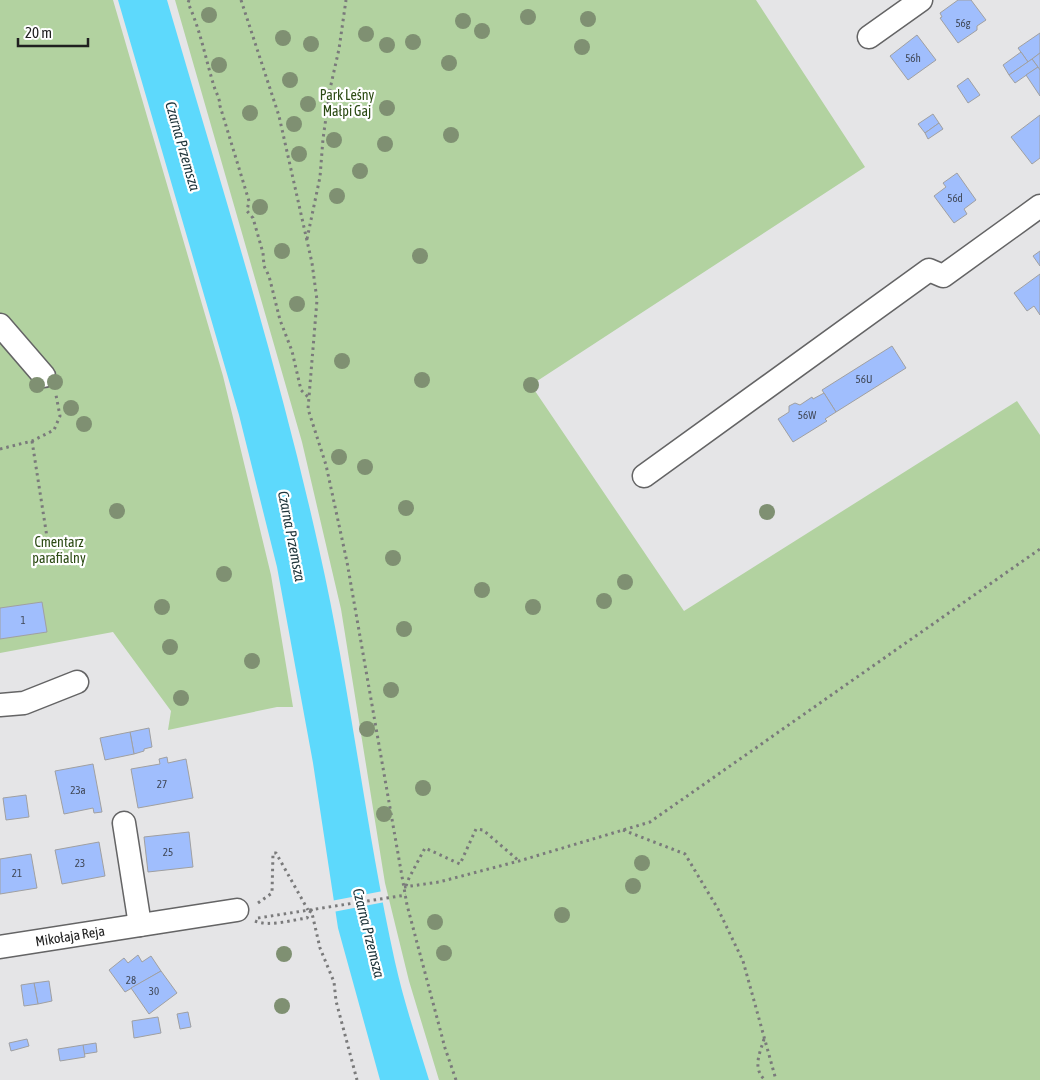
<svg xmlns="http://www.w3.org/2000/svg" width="1040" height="1080" font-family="'Asap Condensed',sans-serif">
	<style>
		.green { fill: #b2d2a0 }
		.water { fill: #5dd9fc }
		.pier { fill: #e5e5e7 }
		.building { fill: #a0befd; stroke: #a0a0a1 }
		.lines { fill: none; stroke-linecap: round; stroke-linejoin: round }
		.minor-casing { stroke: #646465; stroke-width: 25 }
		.path { stroke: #7a7a7b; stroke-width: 3; stroke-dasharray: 2.5 4; stroke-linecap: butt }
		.minor { stroke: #fff; stroke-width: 22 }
		.tree { fill: #7f9072 }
		.labels { text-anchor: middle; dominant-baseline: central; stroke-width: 4.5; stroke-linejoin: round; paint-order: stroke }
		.number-label { font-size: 11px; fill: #404857 }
		.park-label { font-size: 14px; fill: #2b4a13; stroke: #fff }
		.street-label { font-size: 14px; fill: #202020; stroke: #fff }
		.water-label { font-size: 15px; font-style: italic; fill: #1e343a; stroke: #fff }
	</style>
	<rect width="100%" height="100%" fill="#e5e5e7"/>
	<!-- green -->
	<g class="green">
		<path d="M0 0H113L223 376 271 575 293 707H277L168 730 171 711 113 632 0 653Z"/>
		<path d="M175 0H756L865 167 531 385 684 611 1017 401 1040 435V1080H439L409 981 385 883 341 609 302 442Z"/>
	</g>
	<!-- water -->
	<path class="water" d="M118 0H167C220 182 278 364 319 549 350 686 365 825 395 962 404 1002 417 1041 429 1080H380L338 928 313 763 277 567 239 415Z"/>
	<!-- pier -->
	<path class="pier" d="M383 891 385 902 333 912 331 901Z"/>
	<!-- building -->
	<g class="building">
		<path d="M958 0H971L986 20 977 26V30L958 43 940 18 942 17 940 13Z"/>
		<path d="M1040 33V53L1028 62 1018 48Z"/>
		<path d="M917 35 936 60 908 80 890 56Z"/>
		<path d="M1021 52 1028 62 1009 75 1003 65Z"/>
		<path d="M1040 53V70L1032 59Z"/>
		<path d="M1032 59 1038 67 1015 83 1009 75Z"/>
		<path d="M1038 67 1040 70V96L1026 75Z"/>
		<path d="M968 78 980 95 968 103 957 86Z"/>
		<path d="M933 114 939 123 925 133 918 124Z"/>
		<path d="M1040 115V158L1032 164 1011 137Z"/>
		<path d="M939 123 943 129 928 139 925 133Z"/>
		<path d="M957 173 976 200 964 209 967 214 954 223 934 196 946 187 943 183Z"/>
		<path d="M1040 251V266L1033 256Z"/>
		<path d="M1040 274V315L1034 306 1027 311 1014 293Z"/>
		<path d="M892 346 906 368 836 412 822 390Z"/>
		<path d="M824 393 836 412 825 419 827 421 793 442 778 419 789 412V406L795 403 800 405 812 397 813 399Z"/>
		<path d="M42 602 47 632 0 639V608Z"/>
		<path d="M149 728 152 747 144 749V751L134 754 130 732Z"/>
		<path d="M130 732 134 754 105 760 100 738Z"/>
		<path d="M167 757 168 763 186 759 193 798 138 808 131 769 160 764 159 759Z"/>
		<path d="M93 764 102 812 94 813 93 808 64 814 55 771Z"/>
		<path d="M26 795 29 817 6 820 3 798Z"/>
		<path d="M189 832 193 867 148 872 144 837Z"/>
		<path d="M99 842 105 876 62 884 55 850Z"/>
		<path d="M31 854 37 888 0 894V859Z"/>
		<path d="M138 955 142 962 151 956 161 971 125 992 109 970 124 958 128 963Z"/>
		<path d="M161 971 177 993 149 1014 131 988Z"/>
		<path d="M49 981 52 1001 38 1004 34 983Z"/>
		<path d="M34 983 38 1004 24 1006 21 985Z"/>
		<path d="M188 1012 191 1027 180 1029 177 1014Z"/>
		<path d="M158 1017 161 1033 134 1038 132 1021Z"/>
		<path d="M27 1039 29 1046 11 1051 9 1043Z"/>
		<path d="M96 1043 97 1052 84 1054 83 1045Z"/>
		<path d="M83 1045 85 1057 60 1061 58 1049Z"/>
	</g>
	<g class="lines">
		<defs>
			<g id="minor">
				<path d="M869 37 921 0"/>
				<path d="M0 325 44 376"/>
				<path d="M644 476 929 270 943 276 1040 206"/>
				<path d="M0 705 24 703 77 682"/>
				<path d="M124 823 140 925"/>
				<path d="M0 947 237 910"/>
			</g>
		</defs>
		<!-- minor casing -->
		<use href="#minor" class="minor-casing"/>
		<!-- path -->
		<g class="path">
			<path d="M189 0 188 3C200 29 205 56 213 83 215 91 220 98 220 106L249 201 247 211 253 218 263 253 264 266 269 276 280 320 292 351 301 390 308 397"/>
			<path d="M241 0 279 116 312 263 317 300 308 409 326 465 347 562 407 905 445 1048 456 1080"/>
			<path d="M307 239 320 177 323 139 330 89 339 49 346 0"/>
			<path d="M32 441 49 550"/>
			<path d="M0 449 32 441 54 430 60 416 56 395"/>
			<path d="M623 830 685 854 718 909 743 961 776 1080"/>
			<path d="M406 886 409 878 425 848 460 864 476 829 483 830 519 861"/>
			<path d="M404 887 439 882 519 861 650 822 1040 549"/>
			<path d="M258 903 272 893 273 853H276L308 910"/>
			<path d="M311 909 320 948 334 982 336 1001 357 1080"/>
			<path d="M258 918 406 895"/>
			<path d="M255 921C269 927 292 920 307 918L311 910"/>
			<path d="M764 1039C760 1053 752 1068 765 1080"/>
		</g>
		<!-- minor -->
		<use href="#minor" class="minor"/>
	</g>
	<!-- trees -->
	<g class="tree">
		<circle cx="209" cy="15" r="8"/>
		<circle cx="528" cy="17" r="8"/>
		<circle cx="588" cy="19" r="8"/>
		<circle cx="463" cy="21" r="8"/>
		<circle cx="482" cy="31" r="8"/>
		<circle cx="366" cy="34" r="8"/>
		<circle cx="283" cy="38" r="8"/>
		<circle cx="413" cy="42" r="8"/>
		<circle cx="311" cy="44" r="8"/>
		<circle cx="387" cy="45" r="8"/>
		<circle cx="582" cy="47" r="8"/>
		<circle cx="449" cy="63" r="8"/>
		<circle cx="219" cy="65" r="8"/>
		<circle cx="290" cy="80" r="8"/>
		<circle cx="308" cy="104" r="8"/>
		<circle cx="387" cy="108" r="8"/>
		<circle cx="250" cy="113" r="8"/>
		<circle cx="294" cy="124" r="8"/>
		<circle cx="451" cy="135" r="8"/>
		<circle cx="334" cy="140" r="8"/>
		<circle cx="385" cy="144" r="8"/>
		<circle cx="299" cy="154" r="8"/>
		<circle cx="360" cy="171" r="8"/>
		<circle cx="337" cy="196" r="8"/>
		<circle cx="260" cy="207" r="8"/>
		<circle cx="282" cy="251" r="8"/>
		<circle cx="420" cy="256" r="8"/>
		<circle cx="297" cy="304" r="8"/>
		<circle cx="342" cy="361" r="8"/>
		<circle cx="422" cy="380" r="8"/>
		<circle cx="55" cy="382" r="8"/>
		<circle cx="37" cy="385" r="8"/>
		<circle cx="531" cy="385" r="8"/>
		<circle cx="71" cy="408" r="8"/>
		<circle cx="84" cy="424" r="8"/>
		<circle cx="339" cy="457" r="8"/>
		<circle cx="365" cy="467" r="8"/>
		<circle cx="406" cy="508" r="8"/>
		<circle cx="117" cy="511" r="8"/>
		<circle cx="767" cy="512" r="8"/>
		<circle cx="393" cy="558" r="8"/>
		<circle cx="224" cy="574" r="8"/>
		<circle cx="625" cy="582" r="8"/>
		<circle cx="482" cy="590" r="8"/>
		<circle cx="604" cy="601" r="8"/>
		<circle cx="162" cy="607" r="8"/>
		<circle cx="533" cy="607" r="8"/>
		<circle cx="404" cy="629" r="8"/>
		<circle cx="170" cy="647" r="8"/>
		<circle cx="252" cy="661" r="8"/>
		<circle cx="391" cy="690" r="8"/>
		<circle cx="181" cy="698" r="8"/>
		<circle cx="367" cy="729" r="8"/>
		<circle cx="423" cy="788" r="8"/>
		<circle cx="384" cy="814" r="8"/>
		<circle cx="642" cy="863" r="8"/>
		<circle cx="633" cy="886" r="8"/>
		<circle cx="562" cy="915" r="8"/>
		<circle cx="435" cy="922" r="8"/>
		<circle cx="444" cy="953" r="8"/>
		<circle cx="284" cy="954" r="8"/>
		<circle cx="282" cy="1006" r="8"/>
	</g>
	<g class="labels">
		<!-- number labels -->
		<g class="number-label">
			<text x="963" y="23">56g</text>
			<text x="913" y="58">56h</text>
			<text x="955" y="198">56d</text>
			<text x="864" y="379">56U</text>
			<text x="807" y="415">56W</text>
			<text x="23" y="620">1</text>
			<text x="162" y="784">27</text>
			<text x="78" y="790">23a</text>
			<text x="168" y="852">25</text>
			<text x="80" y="863">23</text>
			<text x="17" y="873">21</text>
			<text x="131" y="980">28</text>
			<text x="154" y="991">30</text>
		</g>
		<!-- park labels -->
		<g class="park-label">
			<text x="347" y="95">Park Leśny<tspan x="347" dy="16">Małpi Gaj</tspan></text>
			<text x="59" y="542">Cmentarz<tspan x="59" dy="16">parafialny</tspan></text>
		</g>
		<!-- street labels -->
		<g class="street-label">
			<text transform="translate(70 936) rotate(-9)">Mikołaja Reja</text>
		</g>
		<!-- water labels -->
		<g class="water-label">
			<text transform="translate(183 146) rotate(74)">Czarna Przemsza</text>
			<text transform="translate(292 536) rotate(79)">Czarna Przemsza</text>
			<text transform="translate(369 933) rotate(76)">Czarna Przemsza</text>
		</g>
	</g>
	<!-- scale -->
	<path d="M18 38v8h70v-8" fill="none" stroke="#202020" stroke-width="2.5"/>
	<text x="25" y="38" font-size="15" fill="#202020" stroke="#ffffff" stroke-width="4" paint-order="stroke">20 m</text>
</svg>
